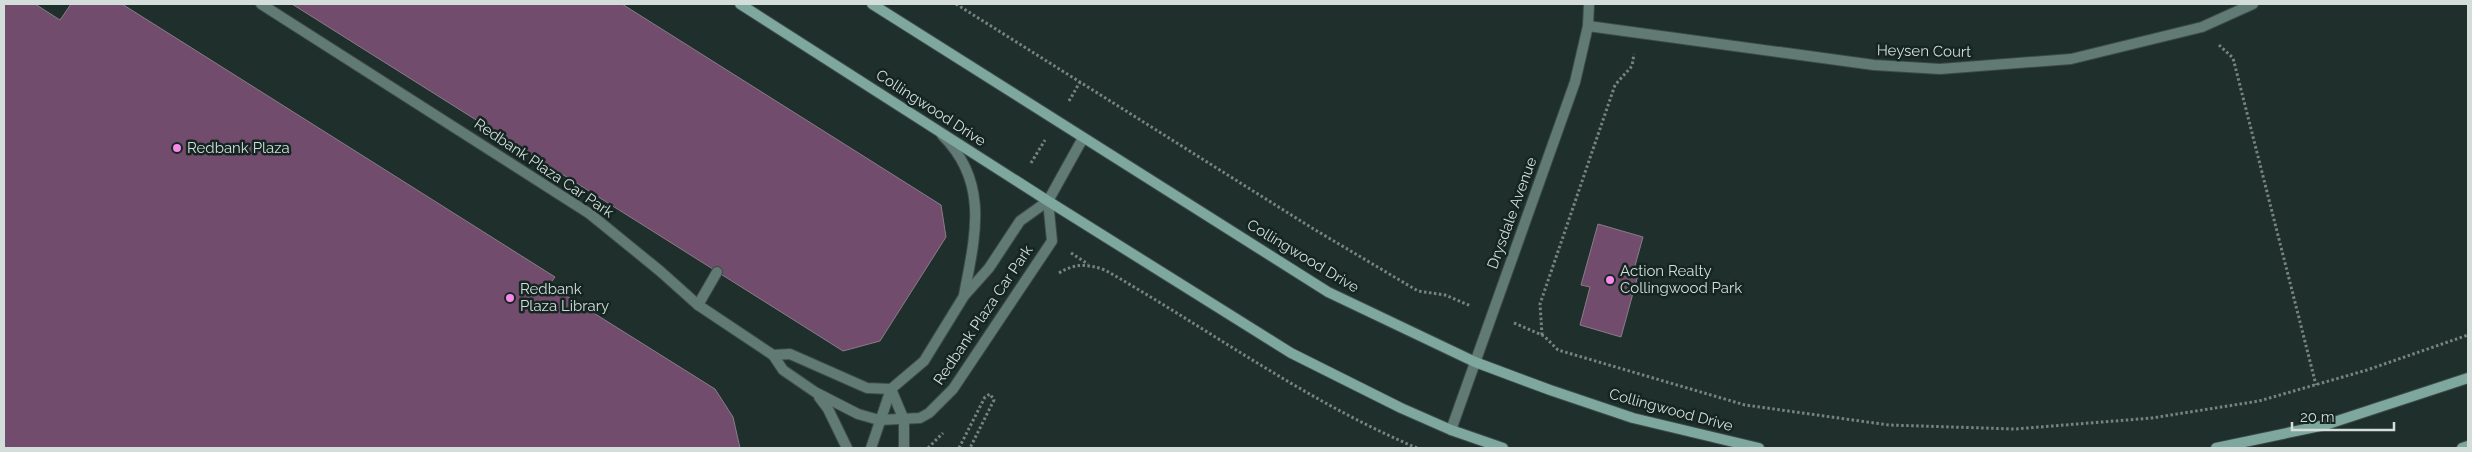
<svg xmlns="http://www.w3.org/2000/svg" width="2472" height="452" font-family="Raleway,sans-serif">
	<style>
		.building { fill: #724c6d; stroke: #897c87 }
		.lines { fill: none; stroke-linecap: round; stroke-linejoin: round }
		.service-casing { stroke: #3c4b47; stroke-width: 12 }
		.minor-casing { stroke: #3c4b47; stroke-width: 12 }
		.secondary-casing { stroke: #3c4b47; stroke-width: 12 }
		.path { stroke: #768380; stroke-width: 3; stroke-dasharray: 2.5 2.5; stroke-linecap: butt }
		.service { stroke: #617a73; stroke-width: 10 }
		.minor { stroke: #617a73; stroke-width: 10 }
		.secondary { stroke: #7ea79d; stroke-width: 10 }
		.poi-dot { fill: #f888ea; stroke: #152521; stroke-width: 2 }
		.labels { text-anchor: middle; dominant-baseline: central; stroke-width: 5; stroke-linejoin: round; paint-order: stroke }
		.street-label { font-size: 15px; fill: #d3ddda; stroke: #152521 }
		.poi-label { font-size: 15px; fill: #d3ddda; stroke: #152521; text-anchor: start }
	</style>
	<rect width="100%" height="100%" fill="#1f2f2b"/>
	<!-- building -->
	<g class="building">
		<path d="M4 4H35L60 20 71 4H122L555 277 549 285 715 389 733 417 740 448H4Z"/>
		<path d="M292 4H622L941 205 946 237 880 341 843 351Z"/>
		<path d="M1598 224 1643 237 1633 273 1638 275 1621 337 1580 325 1590 287 1581 285Z"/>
	</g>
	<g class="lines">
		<defs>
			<g id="service">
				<path d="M261 4 590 214 660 271 698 305 773 355 783 370 815 392 858 414 879 420 920 418 929 413 953 389 1052 241 1048 201"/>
				<path d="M942 135C990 182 975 237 964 295"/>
				<path d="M698 305 717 272"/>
				<path d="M773 355 790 354 867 388 891 389"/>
				<path d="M891 389 904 420V448"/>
				<path d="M819 397 828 409 847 448"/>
				<path d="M871 448 891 389 924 361 964 296 989 268 1020 221 1048 201 1083 138"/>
			</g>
			<g id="minor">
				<path d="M1588 26 1874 65 1940 69 2071 59 2202 27 2253 4"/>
				<path d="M1451 430 1575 82 1588 26 1589 4"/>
			</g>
			<g id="secondary">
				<path d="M740 4 1048 201 1291 353 1401 408 1451 430 1503 448"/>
				<path d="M872 4 1328 292 1475 362 1550 390 1633 418 1759 448"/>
				<path d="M2216 448 2325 425 2468 378"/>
				<path d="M2462 448 2468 446"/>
			</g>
		</defs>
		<!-- service casing -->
		<use href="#service" class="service-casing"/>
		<!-- minor casing -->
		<use href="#minor" class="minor-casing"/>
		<!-- secondary casing -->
		<use href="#secondary" class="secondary-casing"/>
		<!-- path -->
		<g class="path">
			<path d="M956 4 1312 228 1418 291 1445 295 1471 306"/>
			<path d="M2219 45 2233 58 2316 385"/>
			<path d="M1069 101 1080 82"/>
			<path d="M1031 163 1045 140"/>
			<path d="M1071 253 1088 264"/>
			<path d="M1059 273C1075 263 1088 264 1105 270 1210 330 1306 401 1417 448"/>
			<path d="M1514 323 1544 336 1558 350 1745 405 1889 425 2015 429 2152 418 2259 401 2367 370 2468 335"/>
			<path d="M1542 335 1540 304 1615 85 1632 66 1634 54"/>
			<path d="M928 448 943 433"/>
			<path d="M959 448 985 397 990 394 994 400 970 448"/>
		</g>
		<!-- service -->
		<use href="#service" class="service"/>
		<!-- minor -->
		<use href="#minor" class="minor"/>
		<!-- secondary -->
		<use href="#secondary" class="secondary"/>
	</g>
	<!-- markers -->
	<g class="poi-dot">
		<circle cx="177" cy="148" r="5"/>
		<circle cx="1610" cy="280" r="5"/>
		<circle cx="510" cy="298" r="5"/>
	</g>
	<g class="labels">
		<!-- street labels -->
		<g class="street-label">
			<text transform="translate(1924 51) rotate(1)">Heysen Court</text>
			<text transform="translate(931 108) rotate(33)">Collingwood Drive</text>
			<text transform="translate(544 168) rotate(34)">Redbank Plaza Car Park</text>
			<text transform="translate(1512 213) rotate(-70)">Drysdale Avenue</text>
			<text transform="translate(1303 256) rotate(31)">Collingwood Drive</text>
			<text transform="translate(983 315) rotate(-56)">Redbank Plaza Car Park</text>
			<text transform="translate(1671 410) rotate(15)">Collingwood Drive</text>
		</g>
		<!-- poi labels -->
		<g class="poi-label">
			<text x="187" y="148">Redbank Plaza</text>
			<text x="1620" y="271">Action Realty<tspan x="1620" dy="17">Collingwood Park</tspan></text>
			<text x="520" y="289">Redbank<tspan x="520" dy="17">Plaza Library</tspan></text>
		</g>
	</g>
	<!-- border -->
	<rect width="2472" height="452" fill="none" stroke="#d3ddda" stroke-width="10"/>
	<!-- scale -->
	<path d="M2292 422v8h102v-8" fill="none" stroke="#d3ddda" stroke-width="2.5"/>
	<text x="2300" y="422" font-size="15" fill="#d3ddda" stroke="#152521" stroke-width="4" paint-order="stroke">20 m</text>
</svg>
